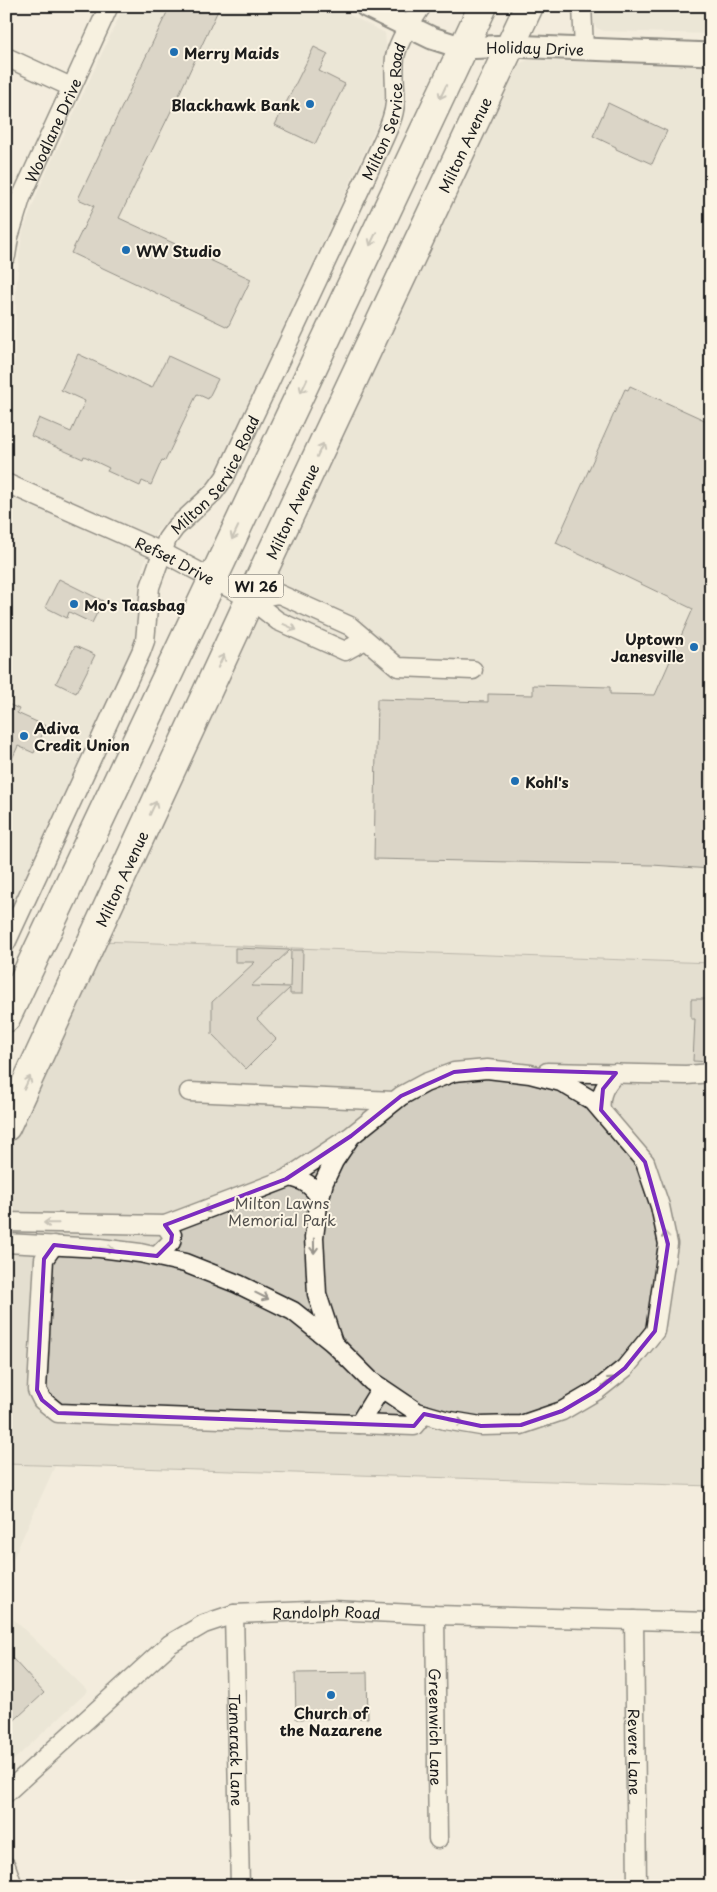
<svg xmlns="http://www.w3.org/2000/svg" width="717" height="1892" font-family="'Playpen Sans',sans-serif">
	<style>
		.built { fill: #e3ddcf }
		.green { fill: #d3cec1; stroke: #78756e }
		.building { fill: #beb9ae; stroke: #1c1c1c }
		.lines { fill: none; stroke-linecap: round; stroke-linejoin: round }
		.minor-casing { stroke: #1c1c1c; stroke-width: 21 }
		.tertiary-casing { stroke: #1c1c1c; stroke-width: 25 }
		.primary-casing { stroke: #1c1c1c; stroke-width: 31 }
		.minor { stroke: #fcf5e5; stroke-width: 18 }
		.tertiary { stroke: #fcf5e5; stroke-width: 21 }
		.primary { stroke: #fcf5e5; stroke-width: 28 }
		.oneway { stroke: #97938b }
		.marked { fill: none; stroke: #7b2cbf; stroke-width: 4; stroke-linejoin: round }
		.poi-dot { fill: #1f6fb2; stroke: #fcf5e5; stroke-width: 2 }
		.labels { text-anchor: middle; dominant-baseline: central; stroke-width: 4; stroke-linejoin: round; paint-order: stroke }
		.shield { fill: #fcf5e5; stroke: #5f5d58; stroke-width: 1 }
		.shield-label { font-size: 14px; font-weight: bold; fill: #1c1c1c }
		.street-label { font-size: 15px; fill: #1c1c1c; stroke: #fcf5e5 }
		.poi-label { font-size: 15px; font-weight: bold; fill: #1c1c1c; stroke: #fcf5e5; text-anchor: start }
		.park-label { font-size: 15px; fill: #53514e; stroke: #fcf5e5 }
	</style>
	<rect width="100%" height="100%" fill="#f3ecdd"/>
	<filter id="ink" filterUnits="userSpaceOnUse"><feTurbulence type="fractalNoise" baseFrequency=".02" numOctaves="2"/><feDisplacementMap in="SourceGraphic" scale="10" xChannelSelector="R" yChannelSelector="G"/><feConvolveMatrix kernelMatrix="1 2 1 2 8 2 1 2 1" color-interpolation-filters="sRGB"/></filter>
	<g filter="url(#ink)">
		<!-- built -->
		<g class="built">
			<path d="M124 6H332L385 33 387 55 383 112 216 473 208 485 156 532 142 569 139 616 134 646 6 920V414L15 358 16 291 20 250 23 231 41 184Z"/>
			<path d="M592 6H711V34L604 31 597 28 593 24Z"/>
			<path d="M528 60 711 66V963L100 941 511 67Z"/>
			<path d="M6 1464 55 1466 6 1574Z"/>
			<path d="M6 1612 88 1691 6 1767Z"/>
		</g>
		<!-- green -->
		<path class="green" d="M100 941 711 963V1486L6 1464V1146Z"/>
		<!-- building -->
		<g class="building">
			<path d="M170 6H220L174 105 119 218 251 279 228 327 71 253 94 206 78 199Z"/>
			<path d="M314 47 328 54 319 71 345 84 315 144 275 125Z"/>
			<path d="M608 103 667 131 652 164 628 153 627 154 616 149V147L593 136Z"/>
			<path d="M78 354 152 388 168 356 218 379 208 399 197 394 165 461 162 460 151 485 142 481 140 486 107 471 109 468 84 456 83 459 31 436 39 418 71 432 85 401 61 390Z"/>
			<path d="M630 386 711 423V869L652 865 374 859 377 699 488 702V694L533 695V685L610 687V694L655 695 693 609 556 543 625 389 628 390Z"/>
			<path d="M59 579 103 601 92 623 69 612 67 618 45 607Z"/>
			<path d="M75 646 95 655 76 693 56 683Z"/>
			<path d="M6 703 19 709 17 713 46 726 34 753 18 746 6 772Z"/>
			<path d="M235 948 290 950 251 986 290 987 291 950H303L302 994H290V988L257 1019 276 1039 246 1069 212 1034V1002L255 962H235Z"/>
			<path d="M691 999H711V1062L693 1061 695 1019H691Z"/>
			<path d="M13 1659 44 1693 6 1728V1665Z"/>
			<path d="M367 1672 368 1718 296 1719 295 1673Z"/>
		</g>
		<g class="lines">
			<defs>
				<g id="minor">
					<path d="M582 6 584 49"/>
					<path d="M6 57 71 87"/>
					<path id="s1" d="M6 256 9 237 21 198 109 6"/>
					<path id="s2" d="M6 483 162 552 250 599 278 621 345 651 365 640"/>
					<path d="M250 599 279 594 350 626 398 667 473 670"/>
					<path id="s3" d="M6 943 141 652 145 641 150 587 167 539 175 528 214 492 225 477 380 147C386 133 394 119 395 103 396 88 393 73 395 57 399 39 412 21 422 6"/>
					<path d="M547 1072 686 1075 711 1073"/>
					<path d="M189 1092 394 1101"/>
					<path d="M601 1110C599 1094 605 1085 616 1073"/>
					<path d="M289 1177C304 1180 312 1185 320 1198"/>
					<path d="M6 1222 165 1225 286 1179 351 1136 401 1096 425 1083 454 1072 487 1069 530 1074 561 1082 593 1101 645 1162 660 1206 668 1244 655 1331 625 1368 596 1391 562 1411 521 1425 481 1426 445 1420 417 1412 371 1381 333 1343 317 1294 314 1237 318 1205 324 1182 334 1161 351 1136"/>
					<path d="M6 1243 100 1248 140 1253 185 1263 238 1284 293 1311 333 1343"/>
					<path d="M54 1245 44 1259 37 1390 42 1400 58 1413 414 1426 424 1414"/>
					<path d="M157 1256 171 1242 172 1235 165 1225"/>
					<path d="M359 1424 381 1388"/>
					<path id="s4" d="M234 1614 240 1886"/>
					<path id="s5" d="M435 1615 438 1839"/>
					<path id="s6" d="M634 1620 637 1886"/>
					<path id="s7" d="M6 1793 170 1644 204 1624 234 1614 333 1610 435 1615 711 1622"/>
					<path d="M6 1866 13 1886"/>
				</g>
				<g id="tertiary">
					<path id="s8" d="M366 6 432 38 463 48 510 46 711 54"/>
				</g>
				<g id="primary">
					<path d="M6 1018 483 6"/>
					<path id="s9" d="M6 1127 250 599 529 6"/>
				</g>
			</defs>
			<!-- minor casing -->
			<use href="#minor" class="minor-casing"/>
			<!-- tertiary casing -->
			<use href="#tertiary" class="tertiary-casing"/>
			<!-- primary casing -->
			<use href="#primary" class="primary-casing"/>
			<!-- minor -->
			<use href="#minor" class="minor"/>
			<!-- tertiary -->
			<use href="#tertiary" class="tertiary"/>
			<!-- primary -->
			<use href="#primary" class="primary"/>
		</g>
		<!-- one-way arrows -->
		<defs><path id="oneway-shaft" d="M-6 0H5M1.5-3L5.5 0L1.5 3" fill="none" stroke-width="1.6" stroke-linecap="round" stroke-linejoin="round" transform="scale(1.25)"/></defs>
		<g class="oneway">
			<use href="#oneway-shaft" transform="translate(443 92) rotate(115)"/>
			<use href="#oneway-shaft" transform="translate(373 239) rotate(115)"/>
			<use href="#oneway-shaft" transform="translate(304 386) rotate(115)"/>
			<use href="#oneway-shaft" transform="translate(320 450) rotate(-65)"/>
			<use href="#oneway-shaft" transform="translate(235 533) rotate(115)"/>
			<use href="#oneway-shaft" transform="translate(290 627) rotate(24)"/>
			<use href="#oneway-shaft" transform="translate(221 661) rotate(-65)"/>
			<use href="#oneway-shaft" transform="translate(153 808) rotate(-65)"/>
			<use href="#oneway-shaft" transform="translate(27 1083) rotate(-65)"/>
			<use href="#oneway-shaft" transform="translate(210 1208) rotate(159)"/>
			<use href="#oneway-shaft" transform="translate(51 1223) rotate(-179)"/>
			<use href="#oneway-shaft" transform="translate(666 1239) rotate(-98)"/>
			<use href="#oneway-shaft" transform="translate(314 1246) rotate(89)"/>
			<use href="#oneway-shaft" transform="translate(107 1249) rotate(7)"/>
			<use href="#oneway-shaft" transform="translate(262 1296) rotate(26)"/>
			<use href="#oneway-shaft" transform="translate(608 1382) rotate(-40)"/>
			<use href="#oneway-shaft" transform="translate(457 1422) rotate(10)"/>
		</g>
	</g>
	<!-- marked area -->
	<path d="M0 0H717V1892H0ZM487 1069 616 1073 603 1089 601 1110 645 1162 668 1244 655 1331 625 1368 596 1391 562 1411 521 1425 481 1426 424 1414 414 1426 58 1413 42 1400 37 1390 44 1259 54 1245 157 1256 171 1242 172 1235 165 1225 286 1179 351 1136 401 1096 454 1072Z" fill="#f3ecdd" fill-opacity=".55" fill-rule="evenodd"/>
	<path class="marked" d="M487 1069 616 1073 603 1089 601 1110 645 1162 668 1244 655 1331 625 1368 596 1391 562 1411 521 1425 481 1426 424 1414 414 1426 58 1413 42 1400 37 1390 44 1259 54 1245 157 1256 171 1242 172 1235 165 1225 286 1179 351 1136 401 1096 454 1072Z"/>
	<!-- markers -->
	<g class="poi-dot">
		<circle cx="174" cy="52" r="5"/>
		<circle cx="310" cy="104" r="5"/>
		<circle cx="126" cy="250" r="5"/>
		<circle cx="74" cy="604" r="5"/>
		<circle cx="694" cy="647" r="5"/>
		<circle cx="24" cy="736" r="5"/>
		<circle cx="515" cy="781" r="5"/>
		<circle cx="331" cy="1695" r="5"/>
	</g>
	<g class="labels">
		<!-- shield labels -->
		<rect class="shield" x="228.5" y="574.5" width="55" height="23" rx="4"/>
		<g class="shield-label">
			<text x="256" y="586">WI 26</text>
		</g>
		<!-- street labels -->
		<g class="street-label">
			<text stroke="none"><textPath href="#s8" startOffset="178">Holiday Drive</textPath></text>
			<text stroke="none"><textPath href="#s3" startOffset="924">Milton Service Road</textPath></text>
			<text stroke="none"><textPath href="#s1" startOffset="135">Woodlane Drive</textPath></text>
			<text stroke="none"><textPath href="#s9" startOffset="1084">Milton Avenue</textPath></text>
			<text stroke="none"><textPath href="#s3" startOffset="519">Milton Service Road</textPath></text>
			<text stroke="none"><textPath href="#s9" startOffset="679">Milton Avenue</textPath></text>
			<text stroke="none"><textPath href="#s2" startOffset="186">Refset Drive</textPath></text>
			<text stroke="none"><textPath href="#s9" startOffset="274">Milton Avenue</textPath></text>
			<text stroke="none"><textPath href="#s7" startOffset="385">Randolph Road</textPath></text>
			<text stroke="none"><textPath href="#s5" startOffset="112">Greenwich Lane</textPath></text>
			<text stroke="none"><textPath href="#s4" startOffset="136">Tamarack Lane</textPath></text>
			<text stroke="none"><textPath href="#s6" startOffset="132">Revere Lane</textPath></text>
		</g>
		<!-- poi labels -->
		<g class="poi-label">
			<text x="184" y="52">Merry Maids</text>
			<text x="300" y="104" text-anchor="end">Blackhawk Bank</text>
			<text x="136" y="250">WW Studio</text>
			<text x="84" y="604">Mo's Taasbag</text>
			<text x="684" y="638" text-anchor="end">Uptown<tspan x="684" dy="17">Janesville</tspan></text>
			<text x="34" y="727">Adiva<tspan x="34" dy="17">Credit Union</tspan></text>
			<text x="525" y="781">Kohl's</text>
			<text x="331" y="1712" text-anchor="middle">Church of<tspan x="331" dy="17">the Nazarene</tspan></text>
		</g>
		<!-- park labels -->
		<g class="park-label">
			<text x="282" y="1202">Milton Lawns<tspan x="282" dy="17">Memorial Park</tspan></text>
		</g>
	</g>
	<!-- margin -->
	<rect width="717" height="1892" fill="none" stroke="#fcf5e5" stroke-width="25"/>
	<rect x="12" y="12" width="692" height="1867" fill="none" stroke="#1c1c1c" stroke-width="2" filter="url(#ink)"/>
</svg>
